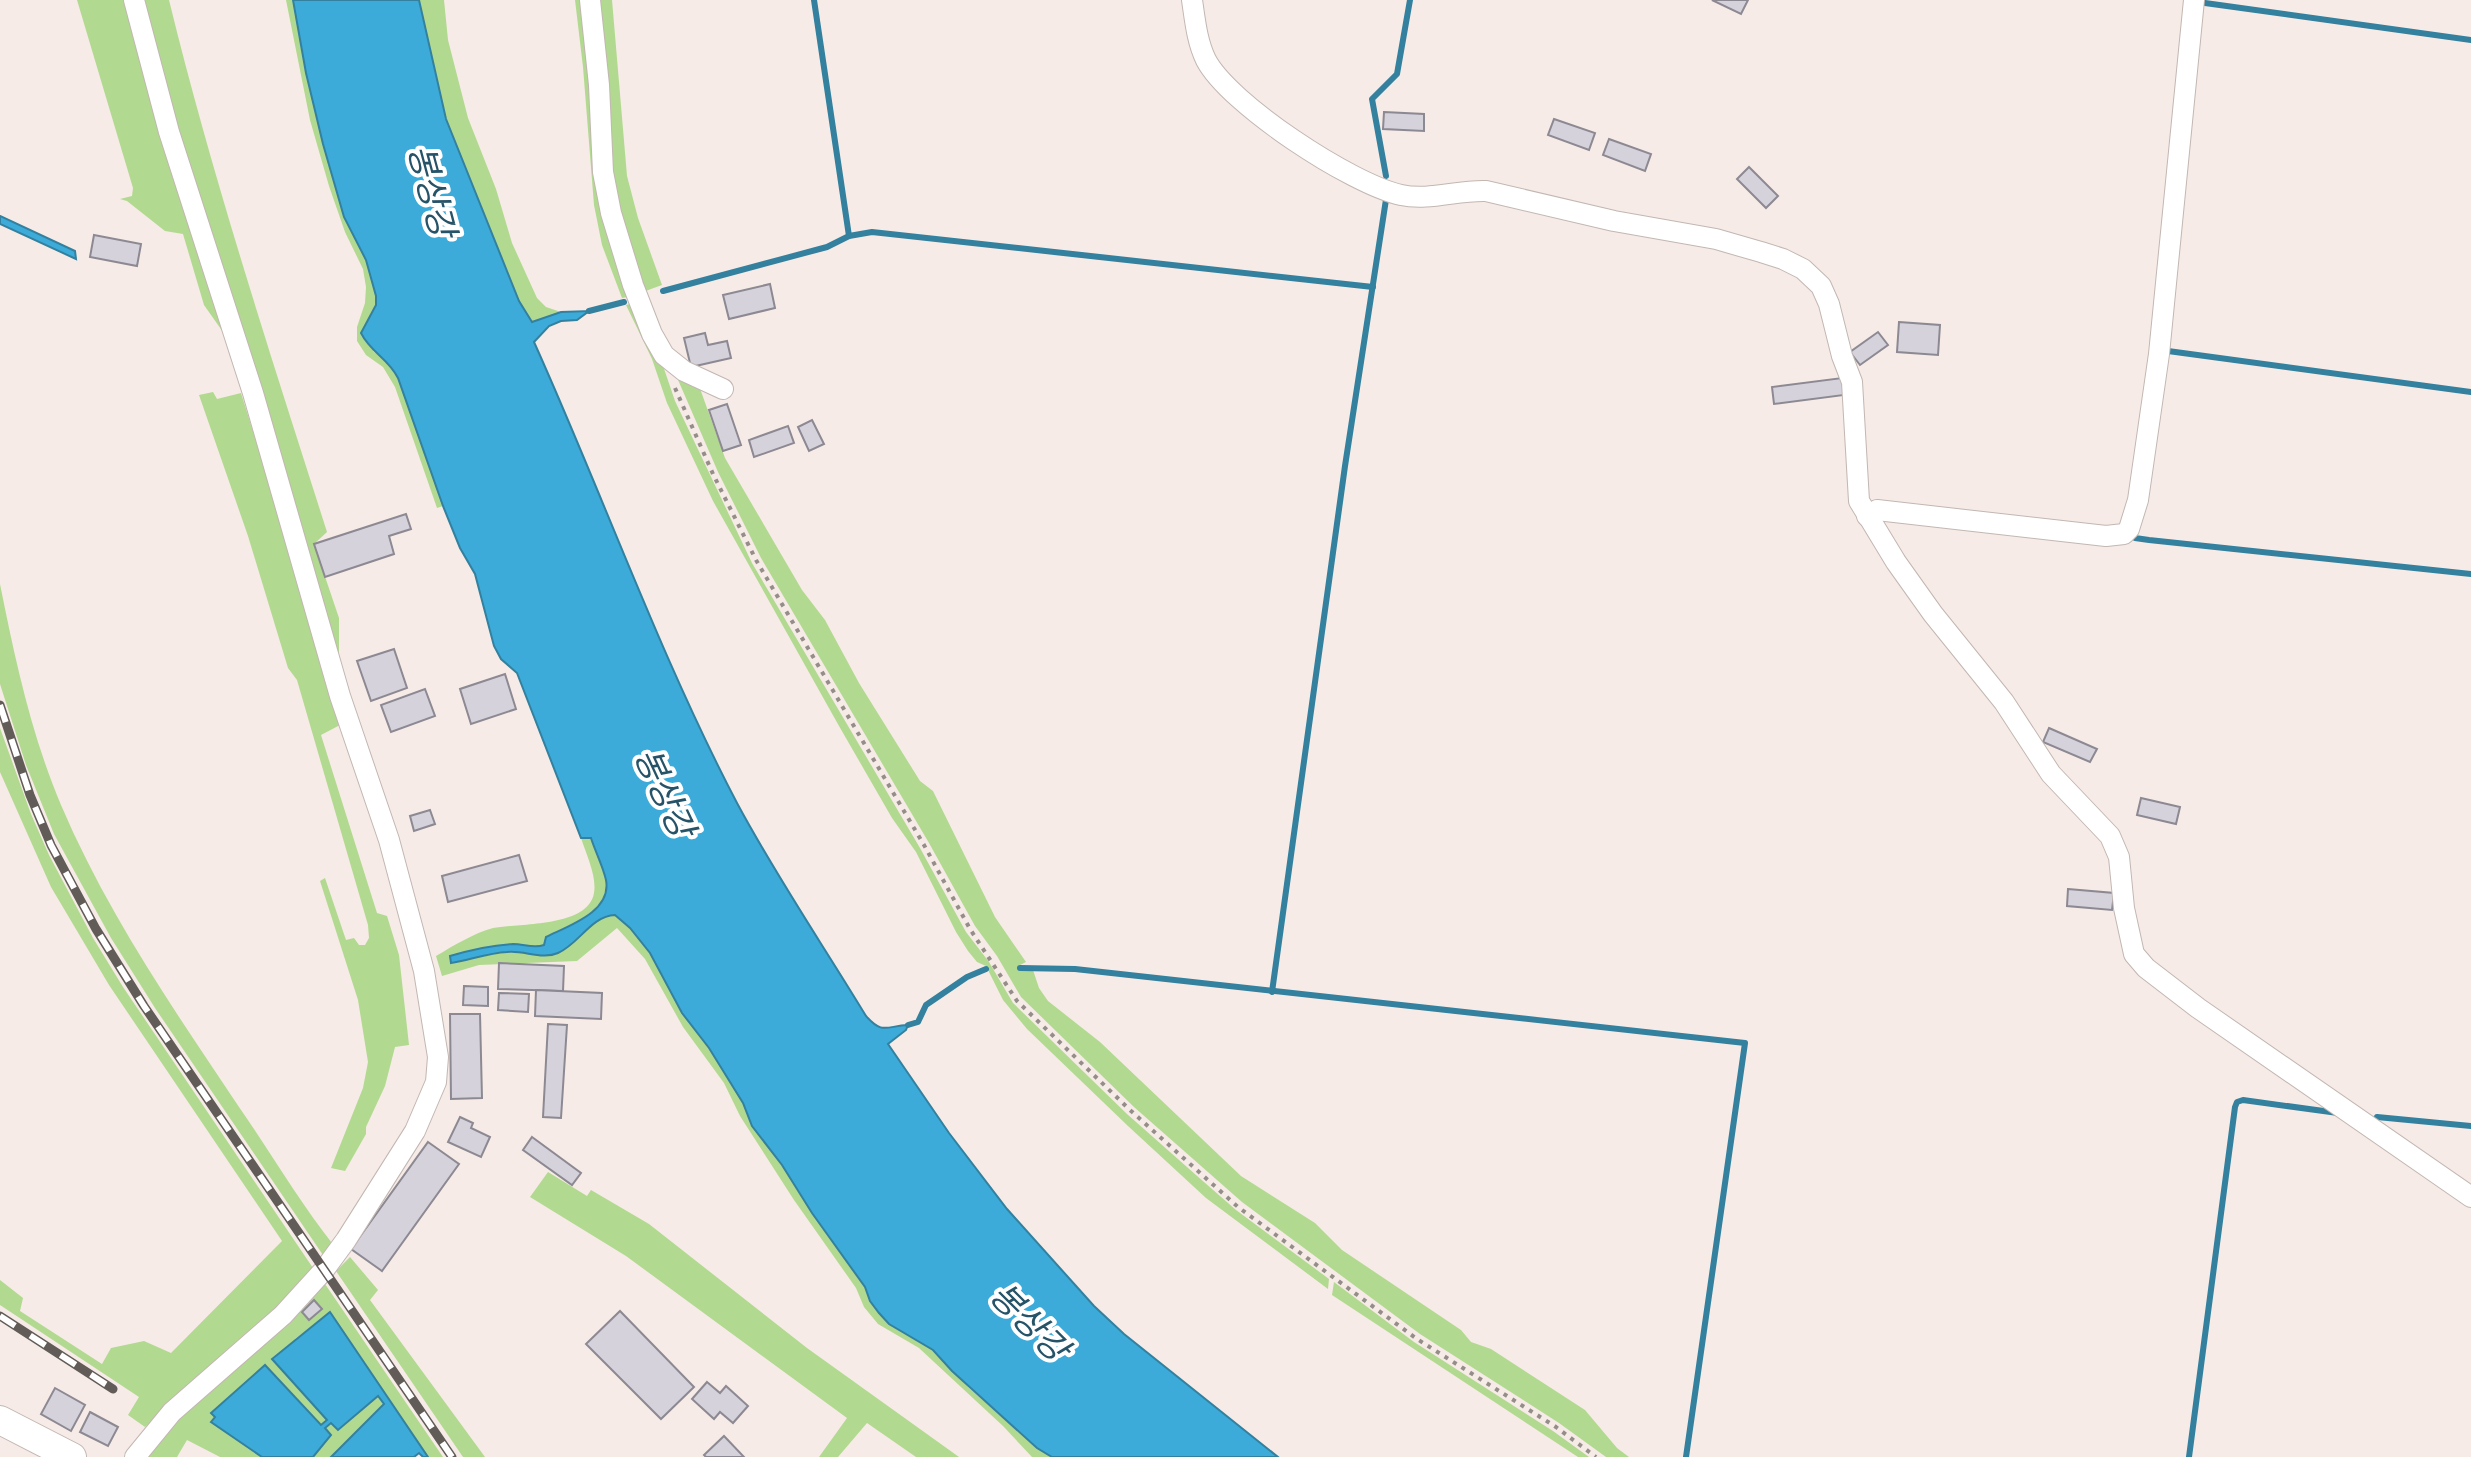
<svg xmlns="http://www.w3.org/2000/svg" width="2471" height="1457" font-family="'Alegreya Sans','Noto Sans KR',sans-serif">
	<style>
		.green { fill: #b2d990 }
		.water { fill: #3cabd9; stroke: #33809f; stroke-width: 2 }
		.lines { fill: none; stroke-linecap: round; stroke-linejoin: round }
		.stream { stroke: #33809f; stroke-width: 6 }
		.building { fill: #d5d2dc; stroke: #8c8993; stroke-width: 2 }
		.street-casing { stroke: #c2b7b2; stroke-width: 22 }
		.secondary-casing { stroke: #c2b7b2; stroke-width: 30 }
		.path { stroke: #958d89; stroke-width: 4; stroke-dasharray: 4 6; stroke-linecap: butt }
		.street { stroke: #fff; stroke-width: 20 }
		.secondary { stroke: #fff; stroke-width: 28 }
		.rail-casing { stroke: #625c59; stroke-width: 9 }
		.rail { stroke: #fff; stroke-width: 6; stroke-dasharray: 18; stroke-linecap: butt }
		.labels { text-anchor: middle; dominant-baseline: central; stroke-width: 8; stroke-linejoin: round; paint-order: stroke }
		.water-label { font-size: 34px; font-style: italic; fill: #265367; stroke: #fff }
	</style>
	<rect width="100%" height="100%" fill="#f6ebe6"/>
	<!-- green -->
	<g class="green">
		<path d="M77 0H125L223 332 204 305 183 234 165 231 127 201 120 199 132 196 133 188Z"/>
		<path d="M140 0H169C213 180 271 356 327 532L314 544 339 618V673Z"/>
		<path d="M286 0H293L306 73 323 144 344 217 366 260 376 296V305L361 333 374 352 391 364 398 378 443 506 437 508 395 387 383 367 366 355 357 341V327L365 303 366 287 363 269 345 232 329 186 310 120Z"/>
		<path d="M419 0H444L448 40 468 118 496 189 512 243 537 298 546 307 561 312 532 322 519 301 446 119Z"/>
		<path d="M575 0H587L590 44 634 296 622 298 602 245 594 205 583 67Z"/>
		<path d="M594 0H612L627 176 638 218 662 285 640 293 615 212Z"/>
		<path d="M635 303 660 357 675 401 752 563 920 848 966 932 989 962 1013 1003 1127 1114 1196 1175 1236 1210 1329 1279 1328 1289 1206 1198 1128 1126 1027 1029 1003 1000 986 966 977 962 968 951 956 932 916 852 892 818 839 726 713 501 667 403 652 359 626 305Z"/>
		<path d="M672 366 698 383 725 458 802 590 825 620 859 683 920 781 933 791 995 917 1026 962 1018 966 1020 970H1033L1039 988 1048 1001 1100 1042 1241 1176 1315 1223 1342 1250 1461 1330 1471 1342 1491 1349 1585 1410 1617 1448 1629 1457H1606L1559 1423 1420 1334 1242 1202 1134 1107 1021 997 997 956 975 926 929 843 761 558 718 472Z"/>
		<path d="M213 392 217 399 241 393 287 540 340 725 321 735 377 913 387 916 399 955 409 1045 395 1047 385 1086 366 1127V1134L345 1171 331 1168 363 1088 368 1062 358 1000 320 881 325 878 346 940 354 938 359 945H365L369 938 368 925 297 680 288 668 248 536 199 395Z"/>
		<path d="M0 584C15 659 31 734 61 805 107 913 174 1010 239 1107 271 1153 300 1203 335 1247L325 1258 155 1008 111 938 54 834 26 765 0 684Z"/>
		<path d="M0 728 31 814 49 855 93 938 123 987 313 1268 281 1308 145 1427 128 1415 139 1397 0 1305V1280L23 1298 20 1311 102 1364 111 1348 144 1341 171 1353 282 1241 109 985 51 887 0 772Z"/>
		<path d="M591 837C595 851 603 866 606 880 613 912 569 926 546 937L545 945C534 950 520 943 507 945 488 947 469 951 451 956V963C482 957 511 947 542 956L573 941 604 915H615L630 928 650 953 743 1103 752 1126 782 1165 828 1236 865 1287 870 1301 879 1313 889 1324 933 1350 969 1388 1037 1448 1052 1457H1032L1003 1426 919 1348 878 1324 864 1307 856 1288 794 1200 740 1116 724 1083 683 1027 645 959 617 928 577 961 479 965 442 976 436 956C453 946 474 933 493 928 517 923 588 928 594 893 597 876 586 854 581 838Z"/>
		<path d="M548 1172 587 1196 591 1190 649 1224 807 1348 959 1457H916L867 1423 838 1457H819L847 1418 626 1256 530 1197Z"/>
		<path d="M350 1257 378 1290 370 1300 485 1457H463L336 1271Z"/>
		<path d="M1334 1282 1414 1342 1553 1431 1589 1457H1578L1332 1295Z"/>
		<path d="M325 1284 443 1457H428L330 1313 295 1339 328 1420 322 1425 212 1414 216 1417 211 1422 262 1457H220L187 1440 177 1457H141L185 1408Z"/>
		<path d="M378 1396 384 1404 331 1457H313L331 1435 325 1429 331 1423 339 1430Z"/>
	</g>
	<!-- water -->
	<g class="water">
		<path d="M293 0H419L446 119 519 301 532 322 561 312 589 311 577 320 561 321 549 326 534 342C603 495 659 654 737 803 776 876 823 945 866 1016 883 1035 886 1026 908 1025L906 1030 888 1044 949 1133 1007 1209 1094 1306 1124 1334 1278 1457H1052L1037 1448 952 1371 933 1350 889 1324 879 1313 870 1301 865 1287 812 1213 782 1165 752 1126 743 1103 709 1048 682 1013 650 953 630 928 615 915C591 916 579 944 558 953 542 960 524 950 507 952 489 953 469 960 451 963L450 956C470 950 492 945 513 944 524 944 534 949 544 945L546 937C568 926 612 912 606 880 603 866 595 851 591 838H581L517 673 501 659 494 646 475 574 460 548 443 506 398 378C388 358 371 353 361 333L376 305V296L366 260 344 217 323 144 306 73Z"/>
		<path d="M0 216 75 251 76 259 0 224Z"/>
		<path d="M330 1312 428 1457H423L419 1453 414 1457H331L384 1404 378 1396 338 1430 331 1423 325 1428 331 1435 313 1457H262L211 1422 215 1417 211 1413 265 1365 321 1425 327 1420 272 1359Z"/>
	</g>
	<g class="lines">
		<!-- stream -->
		<g class="stream">
			<path d="M814 0 849 236"/>
			<path d="M2205 3 2471 40"/>
			<path d="M1386 176 1372 99 1397 74 1410 0"/>
			<path d="M663 291 827 247 849 236 872 232 1373 287"/>
			<path d="M589 311 624 302"/>
			<path d="M2168 351 2471 392"/>
			<path d="M2133 531 2135 538 2149 540 2471 574"/>
			<path d="M1020 968 1075 969 1745 1043 1686 1457"/>
			<path d="M1272 992 1345 466 1387 193"/>
			<path d="M908 1025 918 1022 926 1005 967 977 986 969"/>
			<path d="M2377 1117 2471 1126"/>
			<path d="M2189 1457 2235 1107 2237 1102 2243 1100 2338 1113"/>
		</g>
	</g>
	<!-- building -->
	<g class="building">
		<path d="M1712 0H1748L1741 14Z"/>
		<path d="M1384 112 1424 114V131L1383 129Z"/>
		<path d="M1554 119 1595 133 1589 150 1548 135Z"/>
		<path d="M1609 139 1651 154 1645 171 1603 155Z"/>
		<path d="M1749 167 1778 196 1766 208 1737 179Z"/>
		<path d="M94 235 141 244 137 266 90 257Z"/>
		<path d="M770 284 775 308 729 319 723 295Z"/>
		<path d="M1899 322 1940 325 1938 355 1897 352Z"/>
		<path d="M1878 332 1888 345 1860 365 1850 352Z"/>
		<path d="M705 333 708 345 727 341 731 358 691 367 684 338Z"/>
		<path d="M1842 378 1844 395 1774 404 1772 387Z"/>
		<path d="M727 404 741 445 723 451 709 410Z"/>
		<path d="M812 420 824 444 809 451 798 427Z"/>
		<path d="M788 426 794 443 754 457 749 440Z"/>
		<path d="M406 514 411 529 389 536 394 554 325 577 314 544Z"/>
		<path d="M394 649 407 688 371 701 357 661Z"/>
		<path d="M505 674 516 709 471 724 460 689Z"/>
		<path d="M425 689 435 716 391 732 381 705Z"/>
		<path d="M2049 728 2097 749 2090 762 2043 742Z"/>
		<path d="M2141 798 2180 807 2176 824 2137 815Z"/>
		<path d="M430 810 435 824 414 831 410 816Z"/>
		<path d="M519 855 527 881 448 902 442 876Z"/>
		<path d="M2068 889 2114 893 2112 910 2067 906Z"/>
		<path d="M499 963 564 966 563 991 498 989Z"/>
		<path d="M464 986 488 987V1006L463 1005Z"/>
		<path d="M536 990 602 993 601 1019 535 1016Z"/>
		<path d="M499 993 529 994 528 1012 498 1010Z"/>
		<path d="M450 1014H480L482 1098 451 1099Z"/>
		<path d="M548 1024 567 1025 561 1118 543 1117Z"/>
		<path d="M460 1117 473 1123 471 1128 490 1137 481 1157 448 1142Z"/>
		<path d="M532 1137 581 1173 572 1185 523 1150Z"/>
		<path d="M428 1142 459 1164 382 1271 351 1249Z"/>
		<path d="M314 1300 322 1309 309 1320 302 1312Z"/>
		<path d="M620 1311 694 1387 661 1419 586 1344Z"/>
		<path d="M707 1382 720 1393 726 1386 748 1406 733 1423 720 1412 714 1419 692 1399Z"/>
		<path d="M55 1388 85 1405 71 1431 41 1414Z"/>
		<path d="M90 1412 118 1427 108 1446 80 1432Z"/>
		<path d="M724 1436 744 1457H706L704 1455Z"/>
	</g>
	<g class="lines">
		<defs>
			<g id="street">
				<path d="M134 0 169 132 253 393 340 696 389 840 424 971 438 1057 436 1082 415 1131 346 1240 324 1270 283 1315 172 1412 135 1457"/>
				<path d="M590 0 599 85 603 172 611 213 633 285 652 334 664 355 684 371 723 389"/>
				<path d="M1192 0C1195 20 1197 42 1206 60 1229 104 1351 184 1401 195 1429 201 1457 190 1486 191L1614 221 1716 239 1761 252 1783 259 1803 269 1821 286 1829 304 1842 356 1852 382 1859 501 1896 562 1933 614 2004 702 2051 774 2110 836 2119 857 2124 908 2134 954 2146 968 2198 1008 2471 1197"/>
				<path d="M1867 516 1877 510 2106 536 2124 534 2129 529 2138 500 2159 354 2194 0"/>
			</g>
			<path id="secondary" d="M0 1420 72 1457"/>
		</defs>
		<!-- street casing -->
		<use href="#street" class="street-casing"/>
		<!-- secondary casing -->
		<use href="#secondary" class="secondary-casing"/>
		<!-- path -->
		<path class="path" d="M675 388 713 474 756 560 924 845 970 929 1017 1001 1130 1110 1238 1207 1417 1339 1556 1427 1596 1457"/>
		<!-- street -->
		<use href="#street" class="street"/>
		<!-- secondary -->
		<use href="#secondary" class="secondary"/>
		<defs>
			<g id="rail">
				<path d="M0 705 30 795 51 845 96 929 144 1006 452 1457"/>
				<path d="M0 1316 113 1389"/>
			</g>
		</defs>
		<!-- rail casing -->
		<use href="#rail" class="rail-casing"/>
		<!-- rail -->
		<use href="#rail" class="rail"/>
	</g>
	<g class="labels">
		<!-- water labels -->
		<g class="water-label">
			<text transform="translate(430 191) rotate(75)">봉상강</text>
			<text transform="translate(663 793) rotate(65)">봉상강</text>
			<text transform="translate(1028 1323) rotate(45)">봉상강</text>
		</g>
	</g>
</svg>
